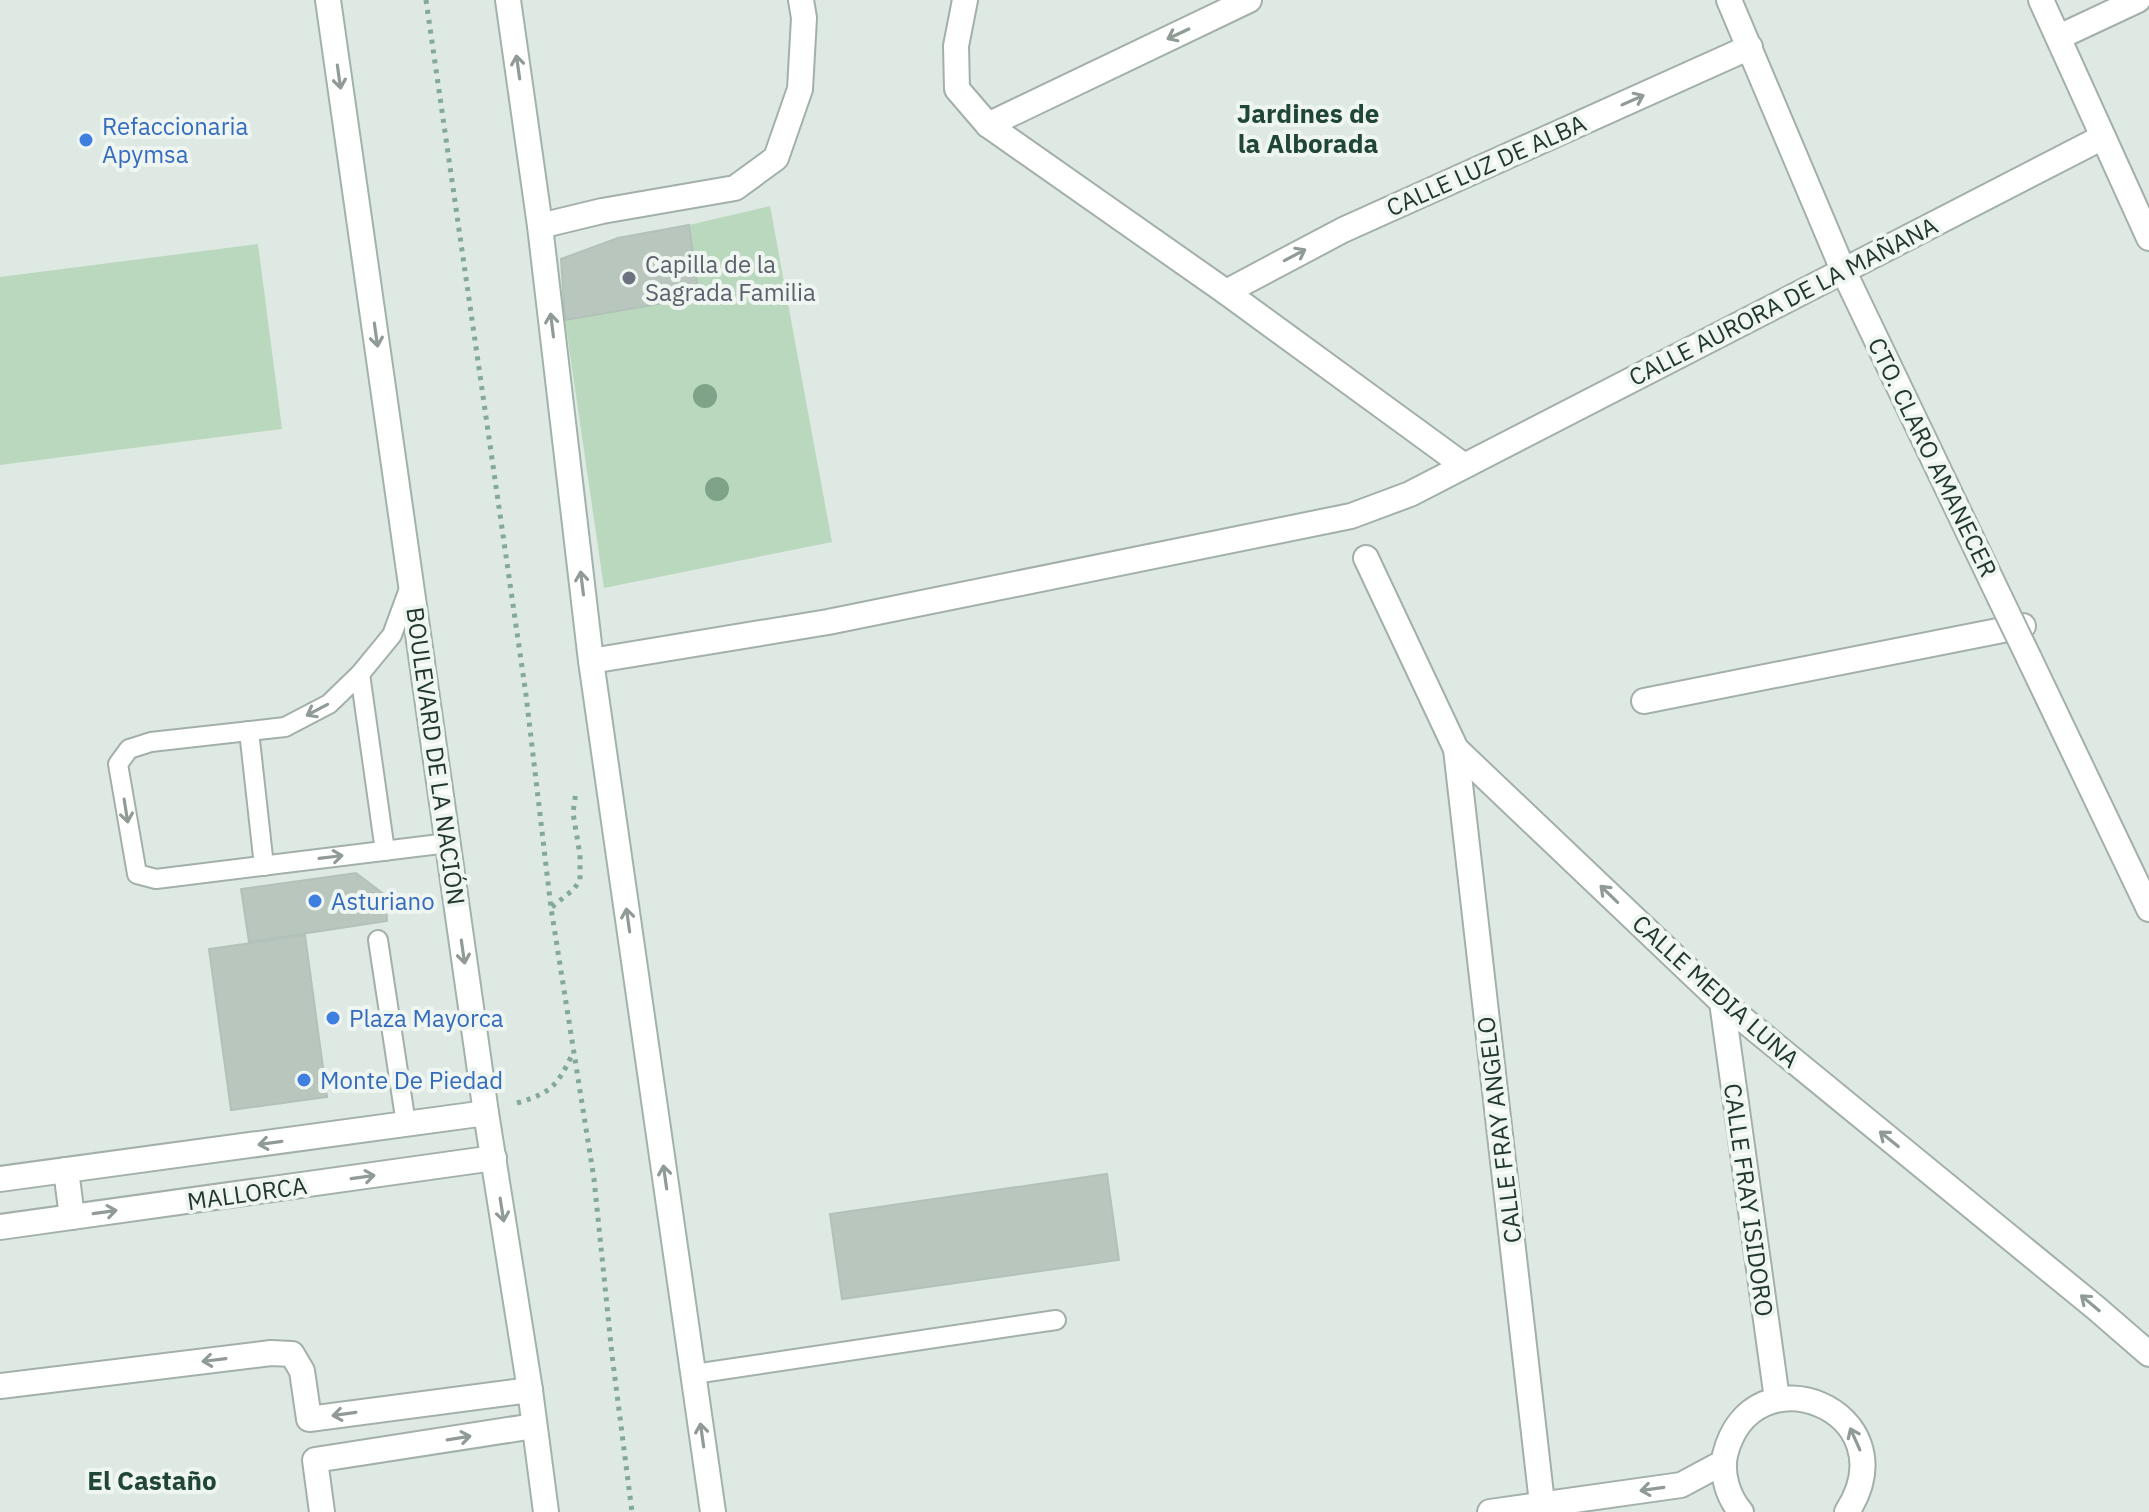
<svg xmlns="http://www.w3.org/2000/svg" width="2149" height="1512" font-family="'IBM Plex Sans',sans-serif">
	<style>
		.green { fill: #bad8bd }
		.building { fill: #b8c6be; stroke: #b2c1b9; stroke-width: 2 }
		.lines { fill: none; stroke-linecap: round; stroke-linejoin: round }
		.service-casing { stroke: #a3b0a9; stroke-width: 22 }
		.minor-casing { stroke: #a3b0a9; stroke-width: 28 }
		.secondary-casing { stroke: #a0b3a9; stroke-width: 28 }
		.path { stroke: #83a997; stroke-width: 5; stroke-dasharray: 4 6; stroke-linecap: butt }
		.service { stroke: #fff; stroke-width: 18 }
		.minor { stroke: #fff; stroke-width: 24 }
		.secondary { stroke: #fff; stroke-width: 24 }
		.minor-bridge-casing { stroke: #a3b0a9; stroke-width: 28; stroke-linecap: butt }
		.minor-bridge { stroke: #fff; stroke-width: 24 }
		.tree { fill: #7fa388 }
		.oneway { stroke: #909b96 }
		.shop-dot { fill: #3f7fe0; stroke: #eff6f1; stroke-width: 3 }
		.worship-dot { fill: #6b7280; stroke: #eff6f1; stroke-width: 3 }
		.labels { text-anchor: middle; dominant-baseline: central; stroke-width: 8; stroke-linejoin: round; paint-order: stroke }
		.shop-label { font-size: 24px; fill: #366cbe; stroke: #eff6f1; text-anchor: start }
		.street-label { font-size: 24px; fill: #22372e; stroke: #eff6f1 }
		.worship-label { font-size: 24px; fill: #5b616d; stroke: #eff6f1; text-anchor: start }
		.neighbourhood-label { font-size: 26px; font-weight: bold; fill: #204637; stroke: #eff6f1 }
	</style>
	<rect width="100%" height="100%" fill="#dfe9e3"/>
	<!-- green -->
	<g class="green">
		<path d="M770 206 832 542 604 588 565 320 698 297 689 225Z"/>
		<path d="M258 244 282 429 0 465V277Z"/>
	</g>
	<!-- building -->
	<g class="building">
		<path d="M689 225 699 297 565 320 561 259 618 238Z"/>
		<path d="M356 873 385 895 387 921 249 942 241 889Z"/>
		<path d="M305 935 327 1097 231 1110 209 949Z"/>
		<path d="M1107 1174 1119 1260 842 1299 830 1214Z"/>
	</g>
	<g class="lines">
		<defs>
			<g id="service">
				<path d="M410 586 392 635 360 674 329 704 285 727 151 742 129 749 118 764 137 874 156 879 448 843"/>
				<path d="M360 674 385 851"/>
				<path d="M249 731 264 866"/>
				<path d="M378 940 406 1124"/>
				<path d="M694 1374 1056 1320"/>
			</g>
			<g id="minor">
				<path d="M965 0 956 46 957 89 988 125 1226 292 1463 465"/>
				<path d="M1729 0 1843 270 2000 598"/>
				<path d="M2041 0 2149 238"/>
				<path d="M2059 37 2138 0"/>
				<path d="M988 125 1249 0"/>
				<path d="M540 226 602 211 735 188 776 158 800 89 804 18 801 0"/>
				<path d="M1226 292 1343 230 1750 47"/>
				<path d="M1366 558 1456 749 1722 1002 2096 1308 2149 1354"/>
				<path d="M2029 658 2149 909"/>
				<path d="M591 661 828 622 1351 516 1410 494 2103 137"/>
				<path d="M1644 701 2023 626"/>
				<path d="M1456 749 1543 1512"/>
				<path d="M1722 1002 1777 1399"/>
				<path d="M66 1170 72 1217"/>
				<path d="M0 1179 486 1113"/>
				<path d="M0 1227 494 1158"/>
				<path d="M0 1386 271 1353 292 1354 302 1371 309 1419 530 1390"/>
				<path d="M322 1512 315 1460 534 1426"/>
				<path d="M1490 1512 1681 1485 1724 1462"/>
				<path d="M1741 1512C1728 1497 1721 1474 1725 1455 1752 1346 1912 1411 1847 1512"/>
			</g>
			<g id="secondary">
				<path d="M328 0 486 1113 530 1390 546 1512"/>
				<path d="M508 0 540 226 591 661 713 1512"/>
			</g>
		</defs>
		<!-- service casing -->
		<use href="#service" class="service-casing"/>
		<!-- minor casing -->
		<use href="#minor" class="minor-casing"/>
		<!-- secondary casing -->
		<use href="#secondary" class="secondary-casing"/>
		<!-- path -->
		<g class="path">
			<path d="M426 0 526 695 551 908 594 1179 612 1355 632 1512"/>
			<path d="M552 907 574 889 580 880V855L573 813 576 791"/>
			<path d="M517 1103C551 1093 557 1086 572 1055"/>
		</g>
		<!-- service -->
		<use href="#service" class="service"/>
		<!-- minor -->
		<use href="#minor" class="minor"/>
		<!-- secondary -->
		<use href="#secondary" class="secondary"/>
		<defs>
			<path id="minor-bridge" d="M2000 598 2029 658"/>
		</defs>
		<!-- minor-bridge casing -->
		<use href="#minor-bridge" class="minor-bridge-casing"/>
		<!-- minor-bridge -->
		<use href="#minor-bridge" class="minor-bridge"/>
	</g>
	<!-- trees -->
	<g class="tree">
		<circle cx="705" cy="396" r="12"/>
		<circle cx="717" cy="489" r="12"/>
	</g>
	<!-- one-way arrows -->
	<defs><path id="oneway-shaft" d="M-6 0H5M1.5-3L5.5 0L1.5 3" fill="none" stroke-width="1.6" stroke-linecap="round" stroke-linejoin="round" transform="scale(2)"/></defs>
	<g class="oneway">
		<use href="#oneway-shaft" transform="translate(1178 34) rotate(155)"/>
		<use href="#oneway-shaft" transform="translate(518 67) rotate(-98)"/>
		<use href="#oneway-shaft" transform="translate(339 77) rotate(82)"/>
		<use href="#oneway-shaft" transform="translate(1633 100) rotate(-24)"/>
		<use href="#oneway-shaft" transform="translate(1295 255) rotate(-28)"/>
		<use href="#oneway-shaft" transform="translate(552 325) rotate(-97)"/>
		<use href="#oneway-shaft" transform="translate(376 335) rotate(82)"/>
		<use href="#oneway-shaft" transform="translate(582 583) rotate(-97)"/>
		<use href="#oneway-shaft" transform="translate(317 710) rotate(152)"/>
		<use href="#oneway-shaft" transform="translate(126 811) rotate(81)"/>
		<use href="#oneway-shaft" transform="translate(331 857) rotate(-7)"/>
		<use href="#oneway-shaft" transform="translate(1609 894) rotate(-136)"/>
		<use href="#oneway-shaft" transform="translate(628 920) rotate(-98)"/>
		<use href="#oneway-shaft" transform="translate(463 952) rotate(82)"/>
		<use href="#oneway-shaft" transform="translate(1889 1139) rotate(-141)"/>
		<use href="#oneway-shaft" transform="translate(270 1143) rotate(172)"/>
		<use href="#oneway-shaft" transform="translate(363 1177) rotate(-8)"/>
		<use href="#oneway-shaft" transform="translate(665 1177) rotate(-98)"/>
		<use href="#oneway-shaft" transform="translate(502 1210) rotate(81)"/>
		<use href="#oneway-shaft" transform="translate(105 1212) rotate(-8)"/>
		<use href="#oneway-shaft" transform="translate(2090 1303) rotate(-140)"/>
		<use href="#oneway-shaft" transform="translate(214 1360) rotate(173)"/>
		<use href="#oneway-shaft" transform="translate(344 1414) rotate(172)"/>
		<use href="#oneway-shaft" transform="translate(702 1435) rotate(-98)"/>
		<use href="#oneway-shaft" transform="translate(459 1438) rotate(-9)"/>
		<use href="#oneway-shaft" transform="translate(1855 1439) rotate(-114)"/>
		<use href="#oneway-shaft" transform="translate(1652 1489) rotate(172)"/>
	</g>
	<!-- markers -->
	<g class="shop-dot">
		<circle cx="86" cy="140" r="8"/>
		<circle cx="315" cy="901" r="8"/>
		<circle cx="333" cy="1018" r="8"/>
		<circle cx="304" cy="1080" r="8"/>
	</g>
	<circle class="worship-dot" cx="629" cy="278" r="8"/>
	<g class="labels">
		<!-- shop labels -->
		<g class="shop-label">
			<text x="102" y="126">Refaccionaria<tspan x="102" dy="28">Apymsa</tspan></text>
			<text x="331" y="901">Asturiano</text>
			<text x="349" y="1018">Plaza Mayorca</text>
			<text x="320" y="1080">Monte De Piedad</text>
		</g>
		<!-- street labels -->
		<g class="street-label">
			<text transform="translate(1486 165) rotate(-24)">CALLE LUZ DE ALBA</text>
			<text transform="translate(1783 301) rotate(-27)">CALLE AURORA DE LA MAÑANA</text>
			<text transform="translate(1933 457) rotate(64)">CTO. CLARO AMANECER</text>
			<text transform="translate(436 756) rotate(82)">BOULEVARD DE LA NACIÓN</text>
			<text transform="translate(1716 991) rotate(42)">CALLE MEDIA LUNA</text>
			<text transform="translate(1499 1130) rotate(-97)">CALLE FRAY ANGELO</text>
			<text transform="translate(247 1193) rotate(-8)">MALLORCA</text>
			<text transform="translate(1749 1200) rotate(82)">CALLE FRAY ISIDORO</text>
		</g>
		<!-- worship labels -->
		<g class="worship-label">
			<text x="645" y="264">Capilla de la<tspan x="645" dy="28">Sagrada Familia</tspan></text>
		</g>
		<!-- neighbourhood labels -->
		<g class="neighbourhood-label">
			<text x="1308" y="113">Jardines de<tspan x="1308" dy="30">la Alborada</tspan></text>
			<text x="152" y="1480">El Castaño</text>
		</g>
	</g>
</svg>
